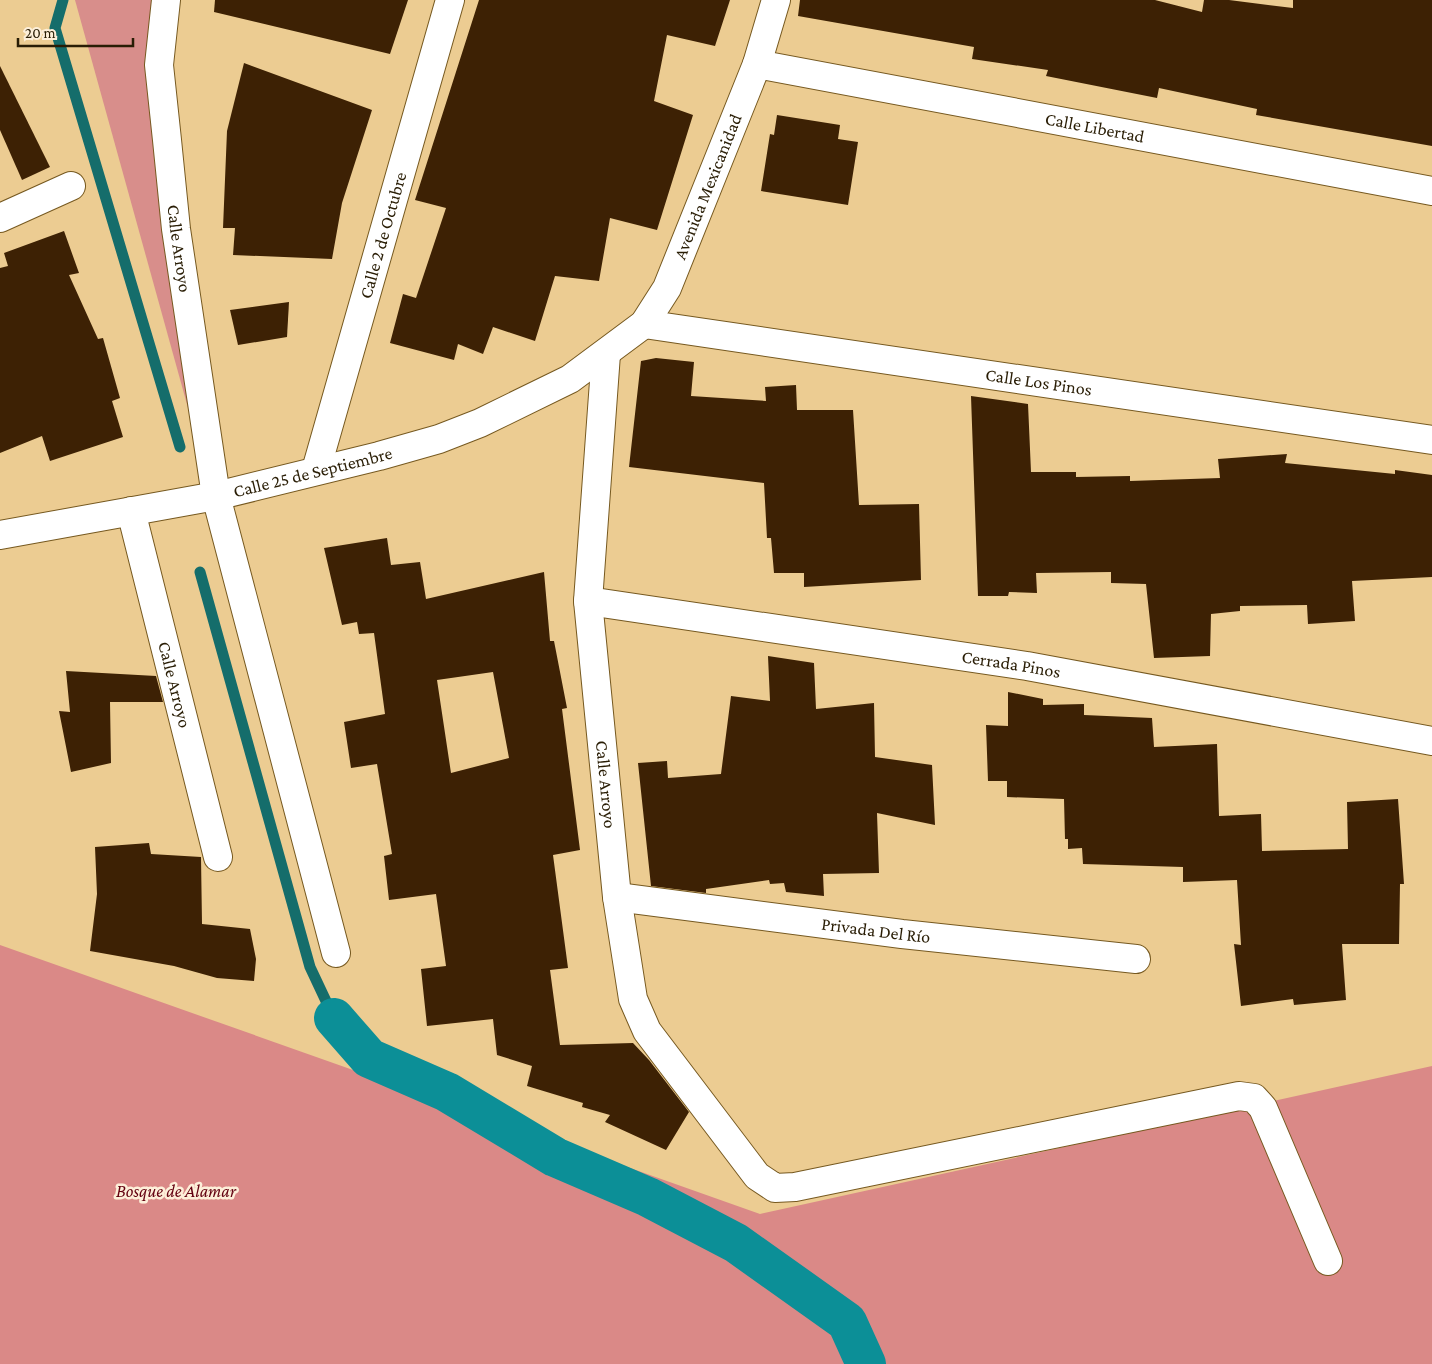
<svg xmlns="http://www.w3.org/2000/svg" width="1432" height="1364" font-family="'Crimson Pro',serif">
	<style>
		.green { fill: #d88e8b }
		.forest { fill: #da8987 }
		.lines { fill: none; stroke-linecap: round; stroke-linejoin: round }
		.stream { stroke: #156d6b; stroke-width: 11 }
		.canal { stroke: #0c8f97; stroke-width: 40 }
		.building { fill: #3d2104; fill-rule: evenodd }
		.minor-casing { stroke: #765920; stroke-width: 30 }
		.major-casing { stroke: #765920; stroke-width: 30 }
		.minor { stroke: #fff; stroke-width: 28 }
		.major { stroke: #fff; stroke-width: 28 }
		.labels { text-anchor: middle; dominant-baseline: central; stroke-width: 5; stroke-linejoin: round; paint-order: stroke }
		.street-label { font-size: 18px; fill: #291d05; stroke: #fdefd9 }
		.park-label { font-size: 18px; font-style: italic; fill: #630010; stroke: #fdefd9 }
	</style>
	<rect width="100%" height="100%" fill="#eccc92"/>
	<!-- green -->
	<path class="green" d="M75 0H159L206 473Z"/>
	<!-- forest -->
	<path class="forest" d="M0 945 760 1214 1432 1066V1364H0Z"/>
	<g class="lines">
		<!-- stream -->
		<g class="stream">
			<path d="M63 0 55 28 180 447"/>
			<path d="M200 572 310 967 334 1018"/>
		</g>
		<!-- canal -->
		<path class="canal" d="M334 1018 369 1058 447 1092 555 1157 648 1197 736 1243 847 1322 866 1364"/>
	</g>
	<!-- building -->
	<g class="building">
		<path d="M215 0H408L390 54 214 12Z"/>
		<path d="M479 0H730L715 46 667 35 654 101 693 115 657 230 610 218 599 281 555 276 535 341 493 327 483 354 458 344 454 360 390 343 403 294 416 298 446 208 415 200Z"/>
		<path d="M800 0H1155L1202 12 1204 0H1229L1293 8V0H1432V146L1256 115 1257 109 1159 88 1157 98 1046 76 1048 70 972 59 974 47 798 16Z"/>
		<path d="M244 63 372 110 342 203 332 259 233 255 235 228H223L227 131Z"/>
		<path d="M0 66 50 167 22 180 0 130Z"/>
		<path d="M777 115 840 125 838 139 858 142 848 205 761 191 770 134 774 135Z"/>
		<path d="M64 231 79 273 69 275 98 339 103 338 120 398 112 401 123 437 50 461 42 436 0 453V268L8 266 4 253Z"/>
		<path d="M289 302 287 337 238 345 230 310Z"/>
		<path d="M656 358 694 362 691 396 766 401 765 387 796 385 797 410H853L859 505 919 504 921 580 804 587V573H774L771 538H767L764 483 629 467 641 361Z"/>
		<path d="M971 396 1028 404 1031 472H1076V477L1130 476V481L1220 478 1218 459 1287 454 1285 463 1395 474V470L1432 475V577L1352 581 1355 621 1308 624 1307 605 1240 606V611L1211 614 1210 656 1154 658 1146 584 1111 583V572L1036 573 1037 593 1009 592 1008 596H978Z"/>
		<path d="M387 538 391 565 420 562 426 599 544 572 550 641H554L567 708 562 709 580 850 553 855 568 968 550 970 560 1045 633 1043 649 1060 689 1112 666 1150 605 1122 610 1115 582 1107 583 1103 527 1086 532 1066 497 1055 493 1019 427 1026 421 969 446 966 436 894 389 900 384 856 392 854 377 764 351 768 344 722 385 714 374 633 359 634 357 622 342 625 324 548ZM493 672 509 758 451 773 437 680Z"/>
		<path d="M768 656 814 663 816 709 874 703 875 757 932 765 935 825 877 813 879 873 823 874 824 896 786 892 784 883 770 884 769 880 706 889V893L651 886 638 763 667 761 668 778 721 774 731 696 770 701Z"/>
		<path d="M66 671 156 676 163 702H110L111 763 71 772 59 711 70 712Z"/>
		<path d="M1008 692 1043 699V705L1084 704V715L1152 718 1154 747 1217 744 1219 816 1261 814 1262 851 1348 849 1347 802 1398 799 1404 884H1400L1399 944H1342L1346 1000 1294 1005 1293 999 1241 1006 1234 944 1241 945 1237 880 1183 882V867L1083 864 1082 848 1068 849V839H1065L1064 799 1007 797V781H988L986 725 1008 726Z"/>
		<path d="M149 843 151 854 201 857 202 924 250 929 256 959 254 981 217 978 174 966 90 951 97 894 95 847Z"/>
	</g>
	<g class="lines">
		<defs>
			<g id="minor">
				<path id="s1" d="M166 0 159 65 167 140 176 229 216 496 336 953"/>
				<path d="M757 64 776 0"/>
				<path d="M0 218 71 186"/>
				<path id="s2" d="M644 324 1432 440"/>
				<path id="s3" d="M606 354 588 601 617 897 633 999 647 1031 757 1176 775 1188 795 1187 1239 1096 1254 1098 1263 1108 1328 1261"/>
				<path id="s4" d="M316 470 450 0"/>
				<path id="s5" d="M131 511 218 857"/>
				<path id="s6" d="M588 601 1027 666 1432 741"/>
				<path id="s7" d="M617 897 902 934 1136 959"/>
			</g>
			<g id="major">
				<path id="s8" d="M0 535 216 496 379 456 439 439 480 423 570 379 644 324 667 288 757 64 1432 191"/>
			</g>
		</defs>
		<!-- minor casing -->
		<use href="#minor" class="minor-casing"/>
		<!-- major casing -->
		<use href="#major" class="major-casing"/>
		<!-- minor -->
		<use href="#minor" class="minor"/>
		<!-- major -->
		<use href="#major" class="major"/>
	</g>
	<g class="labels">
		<!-- street labels -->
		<g class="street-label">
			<text stroke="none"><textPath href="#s8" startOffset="1314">Calle Libertad</textPath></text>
			<text stroke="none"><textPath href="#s8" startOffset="838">Avenida Mexicanidad</textPath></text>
			<text stroke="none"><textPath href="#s4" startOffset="244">Calle 2 de Octubre</textPath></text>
			<text stroke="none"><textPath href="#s1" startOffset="250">Calle Arroyo</textPath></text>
			<text stroke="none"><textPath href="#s2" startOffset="399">Calle Los Pinos</textPath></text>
			<text stroke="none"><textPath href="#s8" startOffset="319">Calle 25 de Septiembre</textPath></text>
			<text stroke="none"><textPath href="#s6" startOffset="428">Cerrada Pinos</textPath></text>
			<text stroke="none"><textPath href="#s5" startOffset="179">Calle Arroyo</textPath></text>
			<text stroke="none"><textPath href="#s3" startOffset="432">Calle Arroyo</textPath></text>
			<text stroke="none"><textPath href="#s7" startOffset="261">Privada Del Río</textPath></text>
		</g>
		<!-- park labels -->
		<g class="park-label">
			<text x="176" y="1191">Bosque de Alamar</text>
		</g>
	</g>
	<!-- scale -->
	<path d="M18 38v8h115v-8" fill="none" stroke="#291d05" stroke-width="2.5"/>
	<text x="25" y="38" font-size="15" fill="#291d05" stroke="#fdefd9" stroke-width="4" paint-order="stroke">20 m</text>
</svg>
